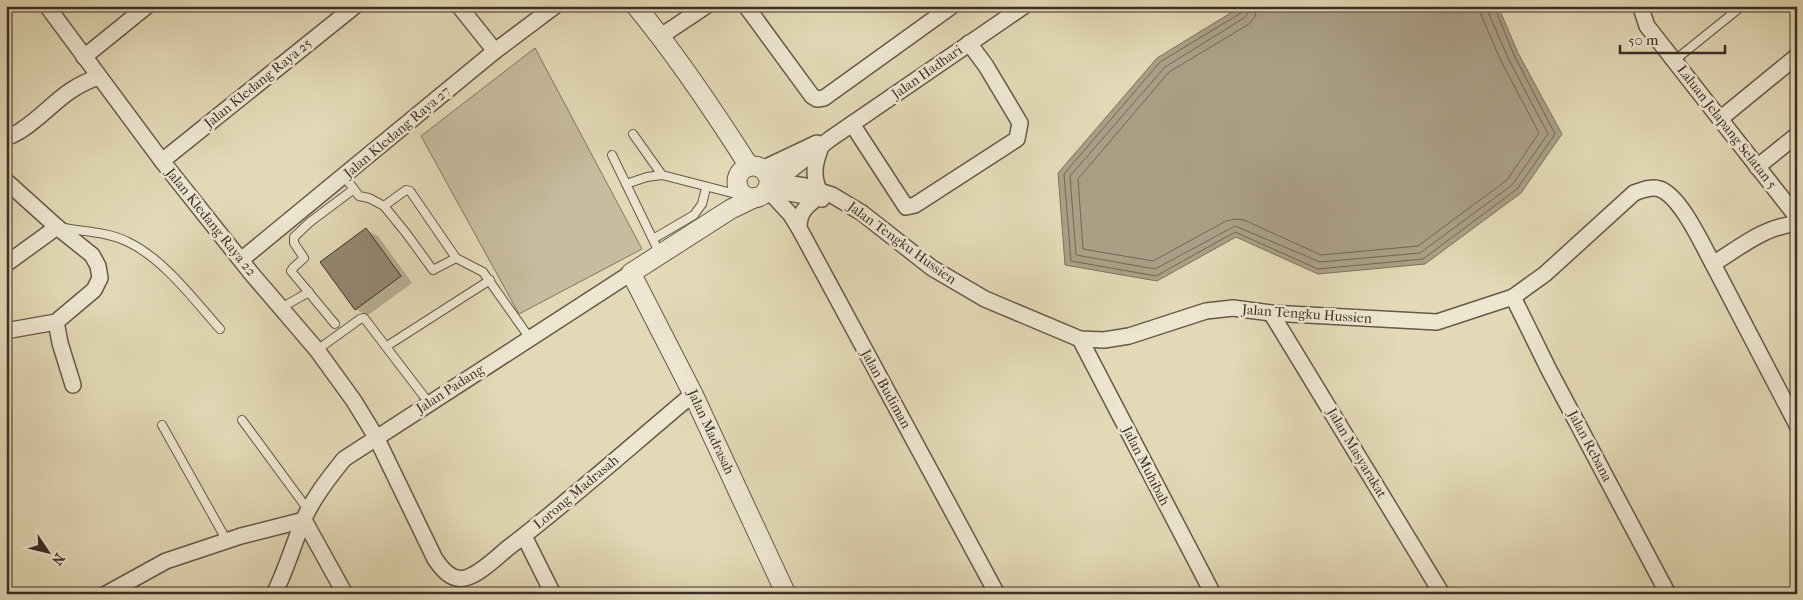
<svg xmlns="http://www.w3.org/2000/svg" width="1803" height="600" font-family="'IM FELL French Canon',serif">
	<style>
		.green { fill: #c7bc9e; stroke: #827562 }
		.water { fill: #aa9f85; stroke: #7e725f }
		.shadow { fill: #0003 }
		.lines { fill: none; stroke-linecap: round; stroke-linejoin: round }
		.shore { stroke: #736656; stroke-width: 1 }
		.building { fill: #938771; stroke: #3c2e26 }
		.service-casing { stroke: #66594a; stroke-width: 10 }
		.minor-casing { stroke: #66594a; stroke-width: 18 }
		.tertiary-casing { stroke: #66594a; stroke-width: 21 }
		.service { stroke: #ede6d0; stroke-width: 8 }
		.minor { stroke: #ede6d0; stroke-width: 15 }
		.tertiary { stroke: #ede6d0; stroke-width: 19 }
		.labels { text-anchor: middle; dominant-baseline: central; stroke-width: 5; stroke-linejoin: round; paint-order: stroke }
		.street-label { font-size: 14px; fill: #3c2e26; stroke: #ede6d0 }
	</style>
	<rect width="100%" height="100%" fill="#e3d9b6"/>
	<filter id="stains"><feTurbulence type="fractalNoise" baseFrequency=".004" numOctaves="4"/><feColorMatrix values="0 0 0 0 .2 0 0 0 0 .09 0 0 0 0 .02 0 0 0 .5 -.17"/></filter>
	<radialGradient id="worn" r=".72"><stop offset=".6" stop-color="#630" stop-opacity="0"/><stop offset="1" stop-color="#630" stop-opacity=".3"/></radialGradient>
	<!-- green -->
	<path class="green" d="M535 48 642 249 519 314 421 136Z"/>
	<!-- water -->
	<path class="water" d="M1242 6H1498L1518 53 1562 134 1521 193 1425 264 1318 274 1236 237 1157 281 1065 265 1058 173 1157 58Z"/>
	<!-- shadow -->
	<path class="shadow" d="M366 230 378 236 412 283 367 316 356 309Z"/>
	<g class="lines">
		<!-- shore -->
		<g class="shore">
			<path d="M1243 6 1241 13 1160 62 1064 174 1071 261 1156 276 1235 232 1318 269 1423 259 1517 189 1555 134 1514 55 1494 6"/>
			<path d="M1250 6 1248 13 1244 18 1165 67 1070 176 1076 255 1155 269 1235 226 1320 262 1420 253 1512 185 1548 134 1508 58 1488 12 1487 6"/>
			<path d="M1257 6 1255 17 1249 24 1169 72 1078 179 1083 249 1153 261 1226 221 1235 219 1244 220 1321 255 1418 246 1507 180 1539 133 1501 61 1481 15 1480 6"/>
		</g>
	</g>
	<!-- building -->
	<path class="building" d="M366 228 401 276 355 310 320 262Z"/>
	<g class="lines">
		<defs>
			<g id="service">
				<path d="M1675 60 1742 6"/>
				<path d="M633 134 662 175"/>
				<path d="M612 155 660 254"/>
				<path d="M344 176 359 196 369 198 384 206 406 233 433 270 456 258"/>
				<path d="M626 184 647 177 662 175 732 193"/>
				<path d="M384 206 406 190 410 191 456 258 483 272 529 337"/>
				<path d="M64 228C85 232 109 232 128 242 164 259 194 300 220 329"/>
				<path d="M653 239 694 215 702 204 706 188"/>
				<path d="M281 308 309 292"/>
				<path d="M335 324 291 271 293 268 304 258 294 243V237L310 222 354 189"/>
				<path d="M387 346 490 280"/>
				<path d="M317 350 360 319 364 318 429 403"/>
				<path d="M242 420 309 511"/>
				<path d="M162 425 227 541"/>
			</g>
			<g id="minor">
				<path d="M47 6 162 161 251 273 317 350 354 401 376 437 435 559C442 569 451 581 465 578 479 575 497 557 508 548 572 499 632 445 693 394"/>
				<path d="M459 6 495 51"/>
				<path d="M746 6 812 96 817 99 824 98 952 6"/>
				<path d="M1643 6 1642 11 1647 26 1797 217"/>
				<path d="M661 36 706 6"/>
				<path d="M84 57 147 6"/>
				<path d="M1720 119 1797 56"/>
				<path d="M852 124 906 207 915 205 1017 139 1020 123 986 66 969 43"/>
				<path d="M6 138C12 135 18 133 23 129 51 110 64 88 99 77"/>
				<path d="M162 161 355 6"/>
				<path d="M1757 167 1797 135"/>
				<path d="M762 169 817 143"/>
				<path d="M769 178 777 177 787 173 830 139 1024 6"/>
				<path d="M6 181 57 227"/>
				<path d="M769 182 786 183 805 186 832 195 862 213 932 268 985 299 1080 339 1104 340 1129 336 1206 311 1233 308 1271 313 1437 322 1513 297 1545 274 1634 193C1642 190 1651 186 1660 189 1681 197 1702 244 1713 264 1739 248 1766 225 1797 224"/>
				<path d="M767 189 791 215 799 228 997 594"/>
				<path d="M767 189 822 199"/>
				<path d="M819 190C812 175 815 162 821 147"/>
				<path d="M799 228C799 213 805 207 817 198"/>
				<path d="M241 260 495 51 555 6"/>
				<path d="M6 264 57 227 92 255 98 266 100 278 94 290 56 322 11 330 6 329"/>
				<path d="M1713 264 1797 425"/>
				<path d="M1513 297 1549 370 1668 594"/>
				<path d="M1271 313 1442 594"/>
				<path d="M56 322 60 343 73 385"/>
				<path d="M1080 339 1213 594"/>
				<path d="M524 536 553 594"/>
				<path d="M106 594 166 561 241 536 304 520 345 594"/>
				<path d="M274 594C286 570 293 546 303 521 313 498 328 479 344 459L631 273"/>
			</g>
			<g id="tertiary">
				<path d="M636 6C678 57 714 111 749 166"/>
				<circle cx="753" cy="182" r="16"/>
				<path d="M754 198 731 209 631 273 693 394 786 594"/>
			</g>
		</defs>
		<!-- service casing -->
		<use href="#service" class="service-casing"/>
		<!-- minor casing -->
		<use href="#minor" class="minor-casing"/>
		<!-- tertiary casing -->
		<use href="#tertiary" class="tertiary-casing"/>
		<!-- service -->
		<use href="#service" class="service"/>
		<!-- minor -->
		<use href="#minor" class="minor"/>
		<!-- tertiary -->
		<use href="#tertiary" class="tertiary"/>
	</g>
	<g class="labels">
		<!-- street labels -->
		<g class="street-label">
			<text transform="translate(927 72) rotate(-35)">Jalan Hadhari</text>
			<text transform="translate(258 83) rotate(-39)">Jalan Kledang Raya 25</text>
			<text transform="translate(1727 127) rotate(52)">Laluan Jelapang Selatan 5</text>
			<text transform="translate(397 132) rotate(-40)">Jalan Kledang Raya 27</text>
			<text transform="translate(211 222) rotate(51)">Jalan Kledang Raya 22</text>
			<text transform="translate(902 243) rotate(36)">Jalan Tengku Hussien</text>
			<text transform="translate(1307 314) rotate(4)">Jalan Tengku Hussien</text>
			<text transform="translate(450 389) rotate(-33)">Jalan Padang</text>
			<text transform="translate(886 389) rotate(61)">Jalan Budiman</text>
			<text transform="translate(711 432) rotate(65)">Jalan Madrasah</text>
			<text transform="translate(1590 446) rotate(62)">Jalan Rebana</text>
			<text transform="translate(1357 453) rotate(59)">Jalan Masyarakat</text>
			<text transform="translate(1146 466) rotate(63)">Jalan Muhibah</text>
			<text transform="translate(576 492) rotate(-40)">Lorong Madrasah</text>
		</g>
	</g>
	<!-- margin -->
	<rect width="1803" height="600" fill="none" stroke="#e3d9b6" stroke-width="25"/>
	<rect x="8" y="8" width="1788" height="585" fill="none" stroke="#3c2e26" stroke-width="2.5"/>
	<rect x="12" y="12" width="1778" height="575" fill="none" stroke="#3c2e26"/>
	<!-- north arrow -->
	<g transform="translate(48 552) rotate(125)" stroke="#ede6d0" stroke-width="4" paint-order="stroke">
	<path d="M0-4L9 19L0 12L-9 19Z" fill="#3c2e26"/>
	<text y="-8" font-size="14" font-weight="bold" text-anchor="middle" fill="#3c2e26">N</text>
	</g>
	<!-- scale -->
	<path d="M1620 45v8h105v-8" fill="none" stroke="#3c2e26" stroke-width="2.5"/>
	<text x="1628" y="45" font-size="15" fill="#3c2e26" stroke="#ede6d0" stroke-width="4" paint-order="stroke">50 m</text>
	<rect width="100%" height="100%" filter="url(#stains)"/>
	<rect width="100%" height="100%" fill="url(#worn)"/>
</svg>
